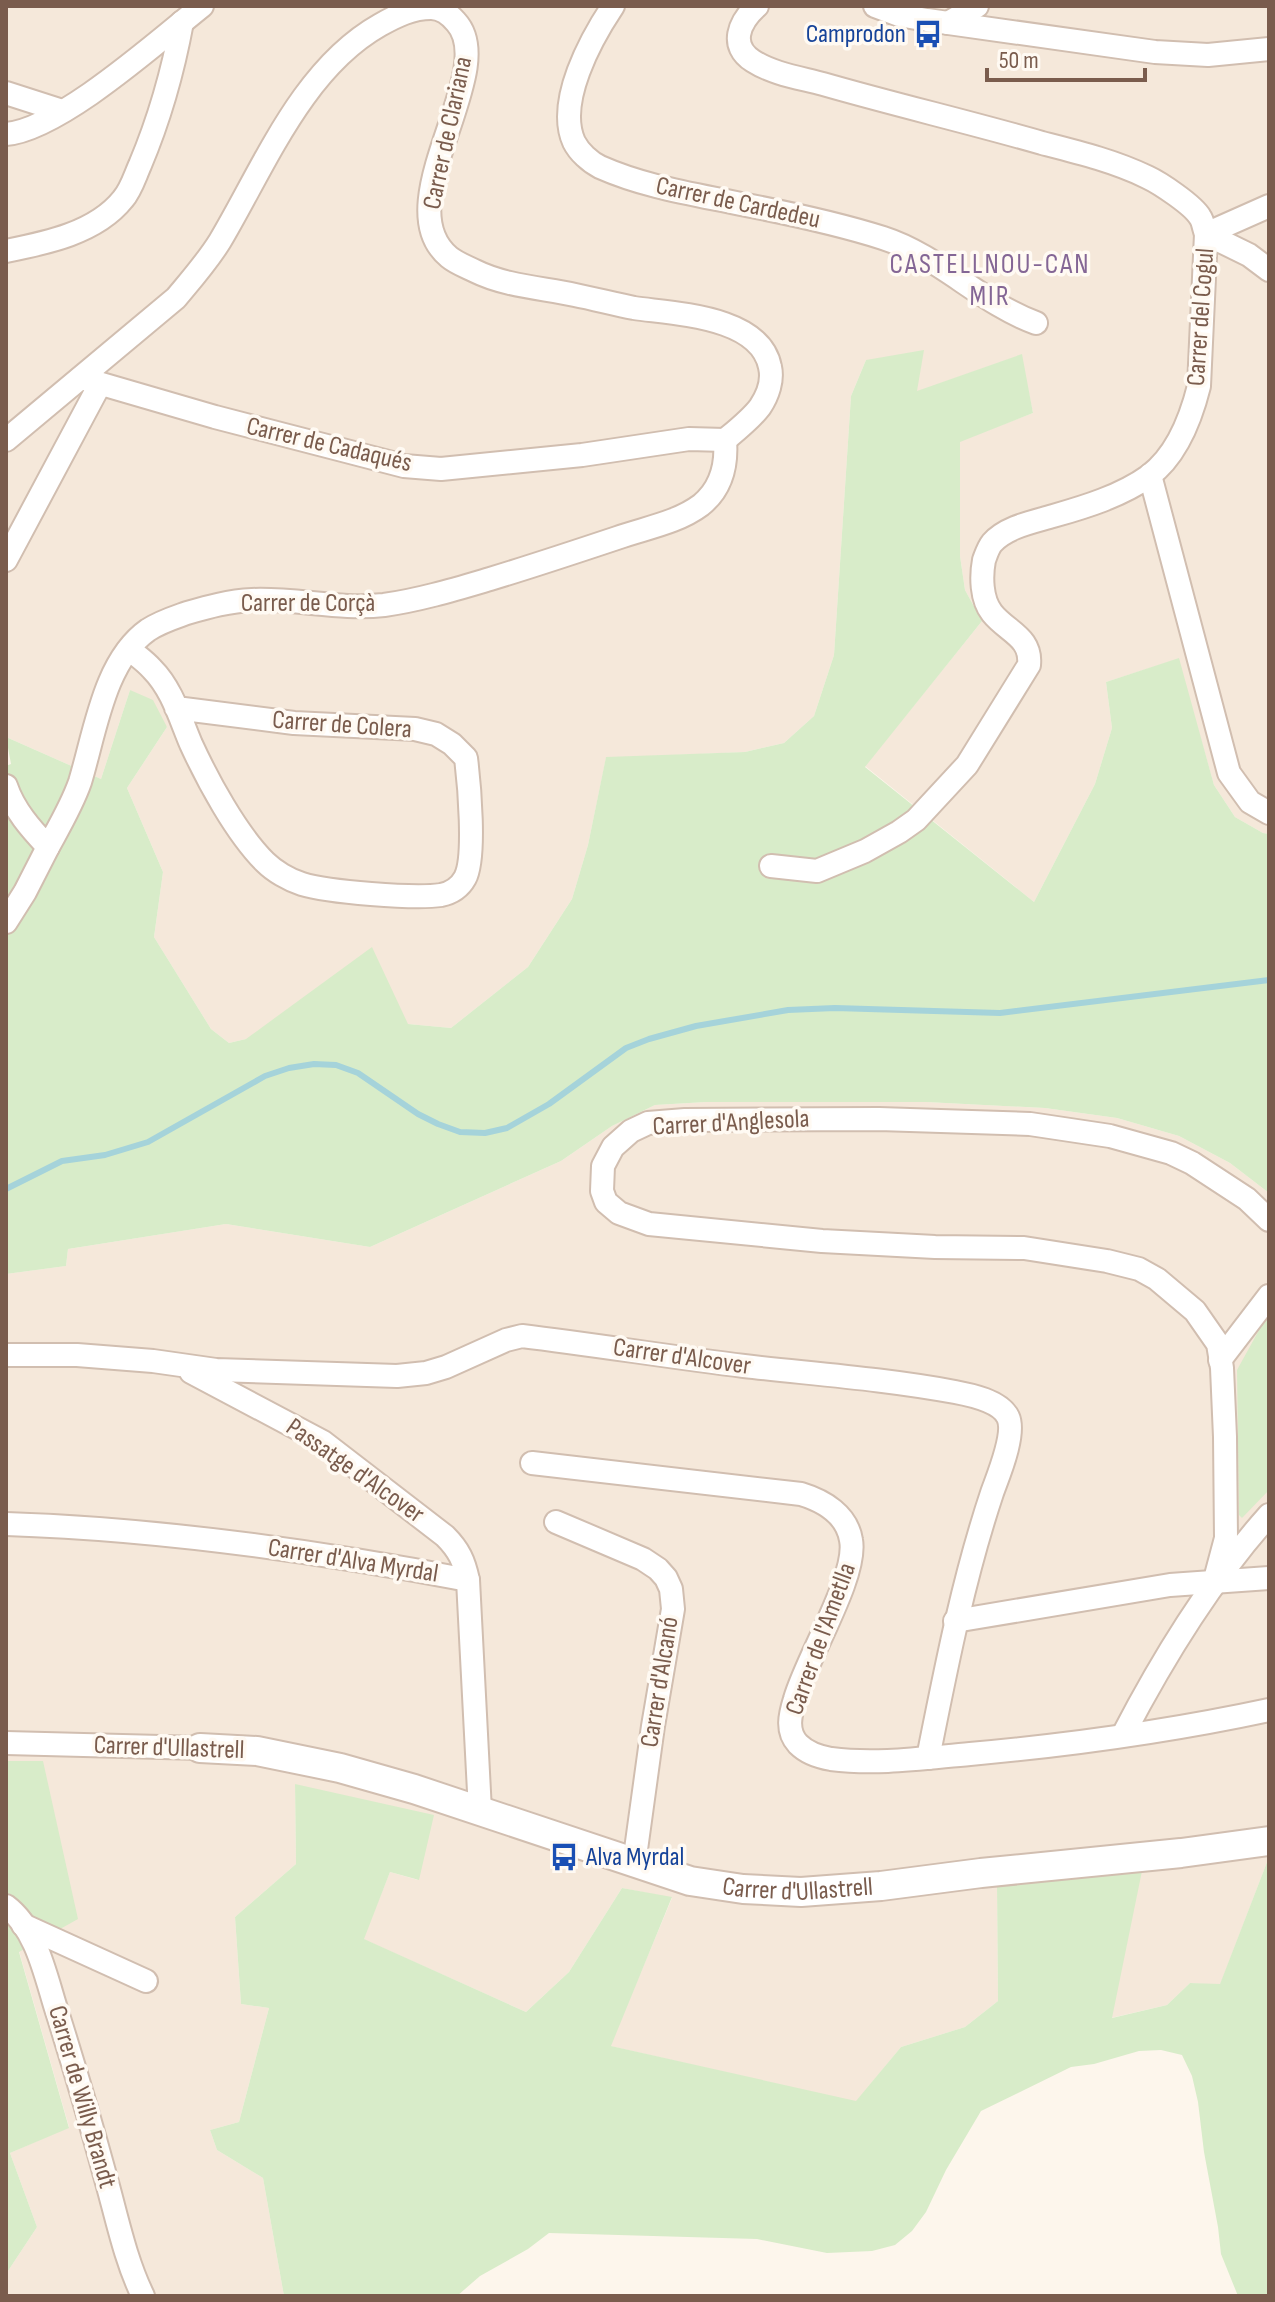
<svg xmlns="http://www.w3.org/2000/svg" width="1275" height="2302" font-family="'Sofia Sans Condensed',sans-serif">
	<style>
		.residential { fill: #f5e8da }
		.green { fill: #d8ecc9 }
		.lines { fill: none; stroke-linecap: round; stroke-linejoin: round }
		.stream { stroke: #a5d3da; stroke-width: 6 }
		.minor-casing { stroke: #d1beb0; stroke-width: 26 }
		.tertiary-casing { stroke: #d1beb0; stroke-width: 32 }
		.minor { stroke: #fff; stroke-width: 22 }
		.tertiary { stroke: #fff; stroke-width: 28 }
		.labels { text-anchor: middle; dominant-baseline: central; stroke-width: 7; stroke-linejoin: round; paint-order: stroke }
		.transit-label { font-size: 26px; fill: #164399; stroke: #fffaf3; text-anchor: end }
		.street-label { font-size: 26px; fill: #7a5c4d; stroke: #fffaf3 }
		.neighbourhood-label { font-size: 28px; letter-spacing: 2px; fill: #846695; stroke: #fffaf3 }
	</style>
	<rect width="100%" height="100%" fill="#fdf6ec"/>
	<!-- residential -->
	<g class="residential">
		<path d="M6 6H1269V834L1263 833 1235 817 1214 785 1178 659 1106 682 1112 728 1095 784 1034 902 865 766 982 621 965 590 960 556V441L1033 413 1021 355 916 392 866 360 851 396 834 655 814 716 784 743 745 752 606 758 588 845 572 899 528 967 451 1028 408 1024 246 1039 229 1043 211 1029 154 937 163 872 127 788 167 727 130 690 101 779 6 737Z"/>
		<path d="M706 1102H926L1045 1108 1117 1118 1179 1136 1230 1163 1269 1193V1857L1220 1985 1190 1983 1167 2005 1111 2018 997 1887 998 2001 965 2027 901 2047 856 2102 610 2046 672 1898 622 1888 569 1972 526 2012 363 1939 390 1872 418 1880 295 1784 296 1864 235 1917 241 2004 269 2008 239 2122 210 2130 217 2150 263 2178 284 2296H6V2274L37 2227 10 2153 69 2127 19 1951 43 1761H6V1274L66 1266 68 1249 226 1224 370 1247 561 1161 612 1126 655 1105Z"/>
	</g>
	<!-- green -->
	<g class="green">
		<path d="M924 350 917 391 1022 354 1033 413 960 442V556L965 590 982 621 865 767 1034 902 1095 784 1112 728 1106 682 1179 658 1214 785 1235 817 1263 833 1269 834V1193L1230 1163 1179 1136 1117 1118 1045 1108 926 1102H706L655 1105 612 1126 561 1161 370 1247 226 1224 68 1249 66 1266 6 1274V766L11 764 6 737 101 779 130 690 153 700 167 727 127 788 163 872 154 937 211 1029 229 1043 246 1039 372 947 408 1024 451 1028 528 967 572 899 588 845 606 757 745 752 784 743 814 716 834 655 851 396 866 360Z"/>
		<path d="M1269 1312V1490L1242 1518 1239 1515 1237 1370Z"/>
		<path d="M6 1761H43L78 1919 19 1952 69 2128 10 2153 37 2227 6 2274Z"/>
		<path d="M295 1784 434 1815 419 1880 390 1872 364 1939 526 2012 569 1972 622 1888 672 1897 611 2046 856 2101 901 2047 965 2027 998 2001 997 1886 1142 1871 1112 2018 1167 2005 1190 1983 1220 1984 1269 1857V2296H1238L1221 2254 1218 2227 1204 2152 1198 2102 1192 2076 1182 2055 1161 2050 1139 2051 1094 2064 1071 2067 981 2111 946 2170 926 2212 912 2231 895 2245 872 2251 827 2253 757 2239 549 2233 528 2249 480 2276 457 2296H284L263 2178 217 2150 210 2130 239 2122 269 2008 241 2004 235 1917 296 1864Z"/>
	</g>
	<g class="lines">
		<!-- stream -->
		<path class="stream" d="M6 1189 62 1161 105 1155 148 1142 265 1076 289 1068 314 1064 336 1065 358 1073 418 1114 438 1124 460 1132 485 1133 507 1128 549 1104 626 1048 649 1039 696 1026 788 1010 835 1008 1000 1013 1269 980"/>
		<defs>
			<g id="minor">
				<path d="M613 6C591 39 556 102 574 142 579 152 590 162 600 167 645 187 693 194 741 204 788 213 836 223 883 238 939 256 981 303 1036 323"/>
				<path d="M757 6C739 22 729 46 753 61 773 74 801 78 823 84 896 105 969 122 1042 143 1077 152 1114 161 1147 177 1160 183 1193 205 1200 217 1203 221 1204 229 1206 234L1199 386C1191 418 1176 456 1149 476 1121 496 1085 507 1053 516 1033 522 1006 527 992 543 988 548 986 555 984 560 981 576 981 599 992 613 1007 632 1032 637 1029 665L967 765 916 820 899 832 865 851 817 871 771 866"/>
				<path d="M875 6 899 15 927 20 1155 52 1208 55 1269 49"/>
				<path d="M948 23 977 6"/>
				<path d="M6 93 62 111"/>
				<path d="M6 134C59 130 158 41 202 6"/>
				<path d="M1206 234 1249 255 1269 270"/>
				<path d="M1206 234 1269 206"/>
				<path d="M6 251C46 243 96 233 123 199 131 190 135 176 140 165 159 120 173 71 182 22"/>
				<path d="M81 378 215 417 404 466 441 469 582 455 689 439 725 440"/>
				<path d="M6 440 176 298C191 280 207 262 220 241 264 167 302 69 380 25 396 16 412 8 431 8 441 8 450 15 456 22 501 71 385 204 449 257 456 263 467 267 475 271 505 286 543 288 575 295 595 299 614 304 634 308 675 314 760 316 770 367 773 380 768 395 760 407 751 419 737 430 725 440"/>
				<path d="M1150 475 1229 773 1250 802 1269 813"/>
				<path d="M6 560 100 384"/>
				<path d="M129 649C136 655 145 661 152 669 172 689 180 718 191 744 208 781 236 833 265 862 274 871 289 880 302 884 328 892 414 899 441 895 451 893 460 887 465 878 476 858 469 782 466 758L452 744 436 734 415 729 294 723 176 708"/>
				<path d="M6 786C14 810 31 829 48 847 60 825 72 805 80 782 95 733 104 661 148 630 160 622 173 618 187 613 208 607 229 601 252 600 296 598 340 610 384 605 420 600 456 589 490 579 533 566 575 552 617 538 645 528 677 523 701 505 722 488 727 465 725 440"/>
				<path d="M6 922 25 892 48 847"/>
				<path d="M6 1355H77L153 1361 216 1370 397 1376 426 1373 446 1367 506 1340 522 1336C596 1345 670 1357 744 1366 814 1374 885 1379 955 1392 971 1395 1000 1401 1008 1417 1016 1434 998 1476 992 1493 963 1580 946 1668 928 1758"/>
				<path d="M1220 1360 1269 1296"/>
				<path d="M191 1372 323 1442 445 1536C459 1550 464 1561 468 1580"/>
				<path d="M532 1463 801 1494C824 1501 847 1515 851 1540 858 1576 806 1659 795 1699 790 1715 786 1731 798 1744 807 1753 819 1757 831 1759 877 1765 924 1758 970 1754 1070 1745 1171 1731 1269 1710"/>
				<path d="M556 1522 643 1559 658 1569 666 1578 671 1589 673 1609 653 1726 634 1864"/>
				<path d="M6 1524C161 1529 316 1551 468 1580L480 1811"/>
				<path d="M1214 1583 1226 1538 1225 1437 1222 1368 1218 1344 1195 1311 1157 1279 1139 1269 1107 1261 1024 1248 935 1247 822 1241 649 1224 619 1213 606 1202 602 1191 603 1166 613 1147 631 1131 648 1123 685 1120 879 1119 1030 1124 1110 1136 1171 1153 1192 1163 1247 1199 1269 1220"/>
				<path d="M955 1621 1170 1585 1269 1578"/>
				<path d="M1123 1735C1164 1656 1210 1581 1269 1515"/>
				<path d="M6 1743 200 1748"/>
				<path d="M6 1906C38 1930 46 1979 58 2015 75 2069 91 2124 106 2179 117 2218 125 2259 143 2296"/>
				<path d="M23 1925 146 1981"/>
			</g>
			<g id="tertiary">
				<path id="s1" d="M200 1748 257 1751 340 1768 414 1789 690 1881 743 1889 801 1892 881 1886 981 1873 1181 1853 1269 1841"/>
			</g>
		</defs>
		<!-- minor casing -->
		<use href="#minor" class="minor-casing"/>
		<!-- tertiary casing -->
		<use href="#tertiary" class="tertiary-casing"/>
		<!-- minor -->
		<use href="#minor" class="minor"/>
		<!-- tertiary -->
		<use href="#tertiary" class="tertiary"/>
	</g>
	<!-- icons -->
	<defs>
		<symbol id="bus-bare" viewBox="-9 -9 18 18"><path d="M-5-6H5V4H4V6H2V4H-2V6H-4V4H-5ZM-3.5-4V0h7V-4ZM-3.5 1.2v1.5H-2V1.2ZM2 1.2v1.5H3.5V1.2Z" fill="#1a4fb4" stroke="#fffaf3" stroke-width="2.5" paint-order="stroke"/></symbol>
	</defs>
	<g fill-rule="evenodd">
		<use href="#bus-bare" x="908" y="14" width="40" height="40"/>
		<use href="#bus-bare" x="544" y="1837" width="40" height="40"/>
	</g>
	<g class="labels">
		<!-- transit labels -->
		<g class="transit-label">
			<text x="906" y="34">Camprodon</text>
			<text x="586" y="1857" text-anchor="start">Alva Myrdal</text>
		</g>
		<!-- street labels -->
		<g class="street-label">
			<text transform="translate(448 133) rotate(-78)">Carrer de Clariana</text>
			<text transform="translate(738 203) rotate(12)">Carrer de Cardedeu</text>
			<text transform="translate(1201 317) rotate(-86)">Carrer del Cogul</text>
			<text transform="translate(329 445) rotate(13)">Carrer de Cadaqués</text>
			<text x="308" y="603">Carrer de Corçà</text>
			<text transform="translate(342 725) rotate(4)">Carrer de Colera</text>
			<text transform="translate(731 1123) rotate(-3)">Carrer d'Anglesola</text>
			<text transform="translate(682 1357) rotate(8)">Carrer d'Alcover</text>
			<text transform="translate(355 1471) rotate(35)">Passatge d'Alcover</text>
			<text transform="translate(353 1561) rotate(9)">Carrer d'Alva Myrdal</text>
			<text transform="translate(821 1639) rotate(-70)">Carrer de l'Ametlla</text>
			<text transform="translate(660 1682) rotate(-81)">Carrer d'Alcanó</text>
			<text transform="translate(169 1748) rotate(2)">Carrer d'Ullastrell</text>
			<text stroke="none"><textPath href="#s1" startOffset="618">Carrer d'Ullastrell</textPath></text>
			<text transform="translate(82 2097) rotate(74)">Carrer de Willy Brandt</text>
		</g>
		<!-- neighbourhood labels -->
		<g class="neighbourhood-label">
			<text x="990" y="264">CASTELLNOU-CAN<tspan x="990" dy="32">MIR</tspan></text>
		</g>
	</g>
	<!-- border -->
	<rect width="1275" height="2302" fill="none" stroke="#7a5c4d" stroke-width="16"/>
	<!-- scale -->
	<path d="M987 68v12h158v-12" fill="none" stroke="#7a5c4d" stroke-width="4"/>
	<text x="999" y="68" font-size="24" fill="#7a5c4d" stroke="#fffaf3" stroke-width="6" paint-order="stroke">50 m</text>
</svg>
